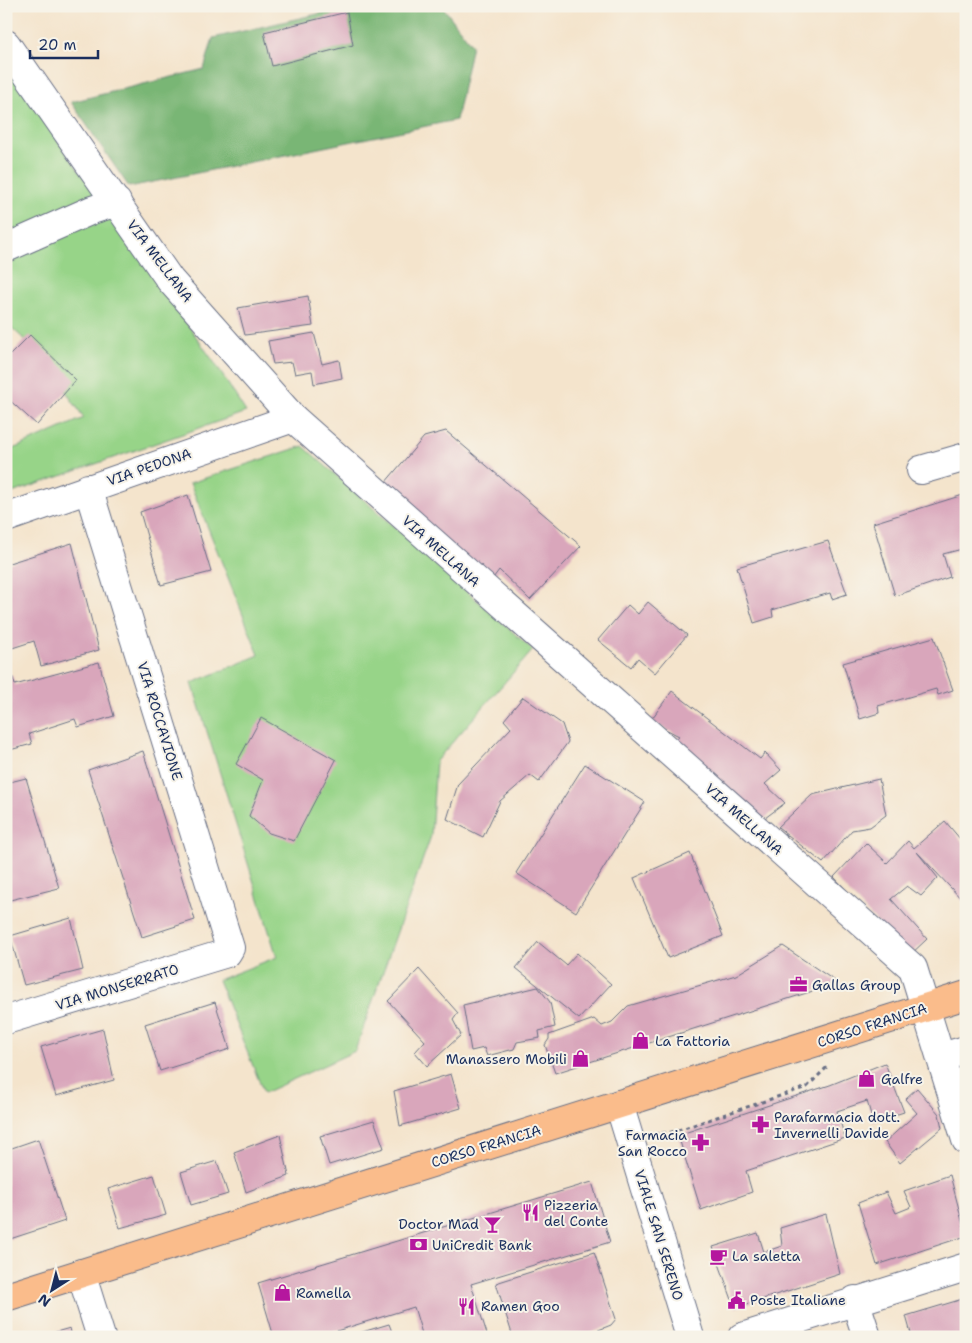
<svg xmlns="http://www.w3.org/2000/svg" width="972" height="1343" font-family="'Shantell Sans',sans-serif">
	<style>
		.green { fill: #97d488; stroke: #598273 }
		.forest { fill: #79b674; stroke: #4a7269 }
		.building { fill: #d9a6bb }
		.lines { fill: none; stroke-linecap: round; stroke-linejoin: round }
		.minor-casing { stroke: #676e84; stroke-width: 30 }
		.major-casing { stroke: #676e84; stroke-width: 30 }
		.path { stroke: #676e84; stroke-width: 3; stroke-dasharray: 4 4; stroke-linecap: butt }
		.minor { stroke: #fff; stroke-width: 28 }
		.major { stroke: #fabc8b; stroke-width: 28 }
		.labels { text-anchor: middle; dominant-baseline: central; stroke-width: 4; stroke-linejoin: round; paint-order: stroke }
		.street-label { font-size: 14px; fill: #1b2f5e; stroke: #f7f3e8 }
		.poi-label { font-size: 14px; fill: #1b2f5e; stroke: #f7f3e8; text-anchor: start }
	</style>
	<rect width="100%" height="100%" fill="#f7f3e8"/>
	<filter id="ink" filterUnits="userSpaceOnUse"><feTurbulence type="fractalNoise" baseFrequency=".02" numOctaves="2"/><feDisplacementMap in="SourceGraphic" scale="10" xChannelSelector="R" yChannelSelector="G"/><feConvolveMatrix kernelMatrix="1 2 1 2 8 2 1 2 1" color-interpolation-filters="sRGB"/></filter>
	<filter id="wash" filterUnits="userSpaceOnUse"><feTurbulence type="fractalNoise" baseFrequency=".0096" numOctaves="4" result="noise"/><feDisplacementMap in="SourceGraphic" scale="20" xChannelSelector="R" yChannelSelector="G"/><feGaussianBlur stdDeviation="1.12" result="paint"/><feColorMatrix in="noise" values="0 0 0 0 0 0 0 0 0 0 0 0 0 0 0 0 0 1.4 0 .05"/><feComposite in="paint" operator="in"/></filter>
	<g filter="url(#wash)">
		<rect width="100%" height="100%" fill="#f4e4cc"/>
		<!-- green -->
		<g class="green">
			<path d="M6 67 214 362 246 412 6 495V452L84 418 40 353 6 323Z"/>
			<path d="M303 446 533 650 436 761 431 836 355 1051 264 1093 218 980 277 957 192 683 259 655 190 483Z"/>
		</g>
		<!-- forest -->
		<path class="forest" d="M352 6H442L472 45 456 120 129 187 71 102 204 69 213 38Z"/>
		<g id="blocks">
			<!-- building -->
			<g class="building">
				<path d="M347 12 353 45 272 66 264 32Z"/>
				<path d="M308 296 313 326 245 335 238 308Z"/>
				<path d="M314 333 322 364 339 360 342 378 314 384 312 371 295 374 292 362 273 364 268 341Z"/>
				<path d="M30 335 76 380 37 425 6 397V359Z"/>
				<path d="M446 431 581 546 530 600 499 570 488 585 379 490 424 437Z"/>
				<path d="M188 495 211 572 161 585 140 512Z"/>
				<path d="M963 495 966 503V548L943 554 950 577 895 596 873 523Z"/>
				<path d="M828 541 847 594 832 599 830 593 772 610 773 617 754 623 737 567Z"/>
				<path d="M72 543 99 650 41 666 34 641 6 650V564Z"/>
				<path d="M648 602 687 635 655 673 638 658 631 667 598 640 628 605 638 614Z"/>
				<path d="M934 637 953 690 938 695 936 689 878 706 879 713 860 719 843 663Z"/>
				<path d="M99 662 114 716 78 727 75 719 29 734 32 744 6 751V676L12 675 15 685Z"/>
				<path d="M672 691 760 759 765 753 781 770 765 784 785 803 761 821 675 742 679 736 650 721Z"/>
				<path d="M523 697 562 724 568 742 539 782 530 775 500 801 483 837 447 819 458 784 511 728 504 720Z"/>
				<path d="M261 718 336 760 294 841 269 833 249 816 263 780 236 764Z"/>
				<path d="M143 751 195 920 142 937 88 770Z"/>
				<path d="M585 764 645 802 576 912 516 873Z"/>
				<path d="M26 778 59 888 6 901V783Z"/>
				<path d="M879 779 886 815 870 827 852 830 823 863 778 827 812 795Z"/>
				<path d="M945 821 966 846V904L917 852 938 878 921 896 907 886 891 899 927 939 909 956 834 877 866 843 887 863 908 841 914 848Z"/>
				<path d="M690 853 723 936 668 958 634 878Z"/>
				<path d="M71 918 83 970 24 985 10 936Z"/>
				<path d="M538 942 566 965 577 953 611 984 579 1019 516 968Z"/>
				<path d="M783 946 838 983 555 1073 545 1045 549 1039V1035L594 1019 602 1026 612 1022 628 1006 736 975Z"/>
				<path d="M419 969 458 1013 453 1020 461 1035 427 1066 415 1052 425 1041 388 1001Z"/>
				<path d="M538 987 550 1002 555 1027 539 1031 540 1038 517 1042 514 1049 487 1056 484 1048 471 1051 463 1005Z"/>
				<path d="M215 1002 230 1049 160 1071 145 1024Z"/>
				<path d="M103 1029 114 1080 56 1096 41 1047Z"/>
				<path d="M885 1063 904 1112 873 1122 867 1101 837 1111 845 1138 746 1171 752 1192 701 1210 678 1135 830 1085Z"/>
				<path d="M451 1074 461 1108 400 1126 394 1091Z"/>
				<path d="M917 1088 939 1114 942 1128 900 1163 885 1142 917 1113 905 1099Z"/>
				<path d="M374 1120 384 1148 329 1165 320 1136Z"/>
				<path d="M280 1135 289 1176 246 1192 234 1152Z"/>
				<path d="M38 1139 65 1221 7 1240 6 1150Z"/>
				<path d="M217 1161 228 1194 191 1205 181 1172Z"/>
				<path d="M154 1175 166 1215 120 1228 108 1189Z"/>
				<path d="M950 1175 966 1236 877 1265 858 1203 886 1192 896 1213 911 1207 904 1191Z"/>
				<path d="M592 1182 610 1242 471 1284 488 1337H423L414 1307 317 1337H274L258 1283Z"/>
				<path d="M826 1214 840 1274 735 1308 713 1247 758 1233 764 1252 782 1246 780 1228Z"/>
				<path d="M594 1252 616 1319 611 1325 581 1337H513L496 1283Z"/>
				<path d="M966 1298V1337H912L906 1316Z"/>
				<path d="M389 1324 394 1337H349V1336Z"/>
				<path d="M70 1328 72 1337H43L42 1336Z"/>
			</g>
		</g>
	</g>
	<g filter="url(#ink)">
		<use href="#blocks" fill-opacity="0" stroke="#676e84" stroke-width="1"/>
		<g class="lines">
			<defs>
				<g id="minor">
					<path d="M6 44 170 280 293 418 913 968 966 1140"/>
					<path d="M6 248 92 210 117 202"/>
					<path d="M921 470 966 457"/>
					<path d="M6 518 293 418"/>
					<path d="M6 1020 227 953 230 948 88 488"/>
					<path d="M941 1057 966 1050"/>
					<path d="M619 1104 690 1337"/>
					<path d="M81 1273 101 1337"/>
					<path d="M855 1300 867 1337"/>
					<path d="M742 1337 966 1267"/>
				</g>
				<path id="major" d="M6 1297 966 995"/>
			</defs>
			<!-- minor casing -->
			<use href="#minor" class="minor-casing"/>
			<!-- major casing -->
			<use href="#major" class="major-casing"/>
			<!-- path -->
			<path class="path" d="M654 1134 672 1132 807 1087 829 1065"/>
			<!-- minor -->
			<use href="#minor" class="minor"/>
			<!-- major -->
			<use href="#major" class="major"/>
		</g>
	</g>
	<!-- icons -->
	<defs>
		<symbol id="office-bare" viewBox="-9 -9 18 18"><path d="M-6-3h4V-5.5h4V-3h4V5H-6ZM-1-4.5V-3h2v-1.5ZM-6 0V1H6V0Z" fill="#b5179e" stroke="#f7f3e8" stroke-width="2.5" paint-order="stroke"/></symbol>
		<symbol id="shop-bare" viewBox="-9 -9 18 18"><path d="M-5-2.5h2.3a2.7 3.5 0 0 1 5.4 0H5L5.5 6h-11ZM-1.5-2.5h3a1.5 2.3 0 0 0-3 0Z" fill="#b5179e" stroke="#f7f3e8" stroke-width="2.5" paint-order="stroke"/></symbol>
		<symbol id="pharmacy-bare" viewBox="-9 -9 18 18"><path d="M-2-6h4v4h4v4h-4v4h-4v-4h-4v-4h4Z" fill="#b5179e" stroke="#f7f3e8" stroke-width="2.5" paint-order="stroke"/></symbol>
		<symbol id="restaurant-bare" viewBox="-9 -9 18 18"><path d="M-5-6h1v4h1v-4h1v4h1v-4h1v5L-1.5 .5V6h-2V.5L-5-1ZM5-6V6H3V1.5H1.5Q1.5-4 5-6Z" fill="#b5179e" stroke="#f7f3e8" stroke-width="2.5" paint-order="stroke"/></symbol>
		<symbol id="bar-bare" viewBox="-9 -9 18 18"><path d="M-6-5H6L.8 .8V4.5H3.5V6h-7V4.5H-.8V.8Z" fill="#b5179e" stroke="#f7f3e8" stroke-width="2.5" paint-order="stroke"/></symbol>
		<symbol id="bank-bare" viewBox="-9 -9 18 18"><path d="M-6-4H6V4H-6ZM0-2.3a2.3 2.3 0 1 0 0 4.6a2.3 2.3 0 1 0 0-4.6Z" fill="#b5179e" stroke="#f7f3e8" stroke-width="2.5" paint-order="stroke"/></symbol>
		<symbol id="cafe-bare" viewBox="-9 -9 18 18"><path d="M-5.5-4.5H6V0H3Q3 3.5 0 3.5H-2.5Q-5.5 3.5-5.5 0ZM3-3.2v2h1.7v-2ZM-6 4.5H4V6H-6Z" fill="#b5179e" stroke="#f7f3e8" stroke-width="2.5" paint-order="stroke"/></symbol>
		<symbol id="civic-bare" viewBox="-9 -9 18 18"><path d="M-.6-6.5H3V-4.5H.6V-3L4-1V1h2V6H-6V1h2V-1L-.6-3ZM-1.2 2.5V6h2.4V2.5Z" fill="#b5179e" stroke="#f7f3e8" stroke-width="2.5" paint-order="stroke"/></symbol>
	</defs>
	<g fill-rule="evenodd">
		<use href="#office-bare" x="786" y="972" width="25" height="25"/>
		<use href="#shop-bare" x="628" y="1028" width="25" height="25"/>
		<use href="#shop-bare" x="568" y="1046" width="25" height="25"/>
		<use href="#shop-bare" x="854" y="1066" width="25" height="25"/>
		<use href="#pharmacy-bare" x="748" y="1112" width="25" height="25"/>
		<use href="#pharmacy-bare" x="688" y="1130" width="25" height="25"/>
		<use href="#restaurant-bare" x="518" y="1200" width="25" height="25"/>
		<use href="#bar-bare" x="480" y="1212" width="25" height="25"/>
		<use href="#bank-bare" x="406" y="1232" width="25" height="25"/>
		<use href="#cafe-bare" x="706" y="1244" width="25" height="25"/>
		<use href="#shop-bare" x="270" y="1280" width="25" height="25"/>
		<use href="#civic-bare" x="724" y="1288" width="25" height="25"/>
		<use href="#restaurant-bare" x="454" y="1294" width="25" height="25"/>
	</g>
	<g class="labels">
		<!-- street labels -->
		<g class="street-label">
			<text transform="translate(160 261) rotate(53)">VIA MELLANA</text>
			<text transform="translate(149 467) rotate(-19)">VIA PEDONA</text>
			<text transform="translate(441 551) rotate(42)">VIA MELLANA</text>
			<text transform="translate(160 721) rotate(73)">VIA ROCCAVIONE</text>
			<text transform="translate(744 819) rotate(42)">VIA MELLANA</text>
			<text transform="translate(117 987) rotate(-17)">VIA MONSERRATO</text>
			<text transform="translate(872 1025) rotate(-18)">CORSO FRANCIA</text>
			<text transform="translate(486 1146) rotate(-17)">CORSO FRANCIA</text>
			<text transform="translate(659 1235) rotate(73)">VIALE SAN SERENO</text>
		</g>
		<!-- poi labels -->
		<g class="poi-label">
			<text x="812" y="985">Gallas Group</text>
			<text x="655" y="1041">La Fattoria</text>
			<text x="567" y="1059" text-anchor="end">Manassero Mobili</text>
			<text x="881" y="1079">Galfre</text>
			<text x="774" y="1117">Parafarmacia dott.<tspan x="774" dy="16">Invernelli Davide</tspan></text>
			<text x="687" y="1135" text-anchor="end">Farmacia<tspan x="687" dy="16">San Rocco</tspan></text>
			<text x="544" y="1205">Pizzeria<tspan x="544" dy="16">del Conte</tspan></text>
			<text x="479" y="1224" text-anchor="end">Doctor Mad</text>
			<text x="432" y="1245">UniCredit Bank</text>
			<text x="732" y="1256">La saletta</text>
			<text x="296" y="1293">Ramella</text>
			<text x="750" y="1300">Poste Italiane</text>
			<text x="481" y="1306">Ramen Goo</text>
		</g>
	</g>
	<!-- margin -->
	<rect width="972" height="1343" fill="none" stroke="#f7f3e8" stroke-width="25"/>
	<!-- north arrow -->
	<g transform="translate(52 1290) rotate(216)" stroke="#f7f3e8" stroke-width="4" paint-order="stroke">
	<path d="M0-4L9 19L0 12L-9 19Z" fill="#1b2f5e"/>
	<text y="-8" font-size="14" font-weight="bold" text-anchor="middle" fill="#1b2f5e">N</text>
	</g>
	<!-- scale -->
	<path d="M30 50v8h68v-8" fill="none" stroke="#1b2f5e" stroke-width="2.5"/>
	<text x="38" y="50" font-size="15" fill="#1b2f5e" stroke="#f7f3e8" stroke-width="4" paint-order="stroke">20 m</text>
</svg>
